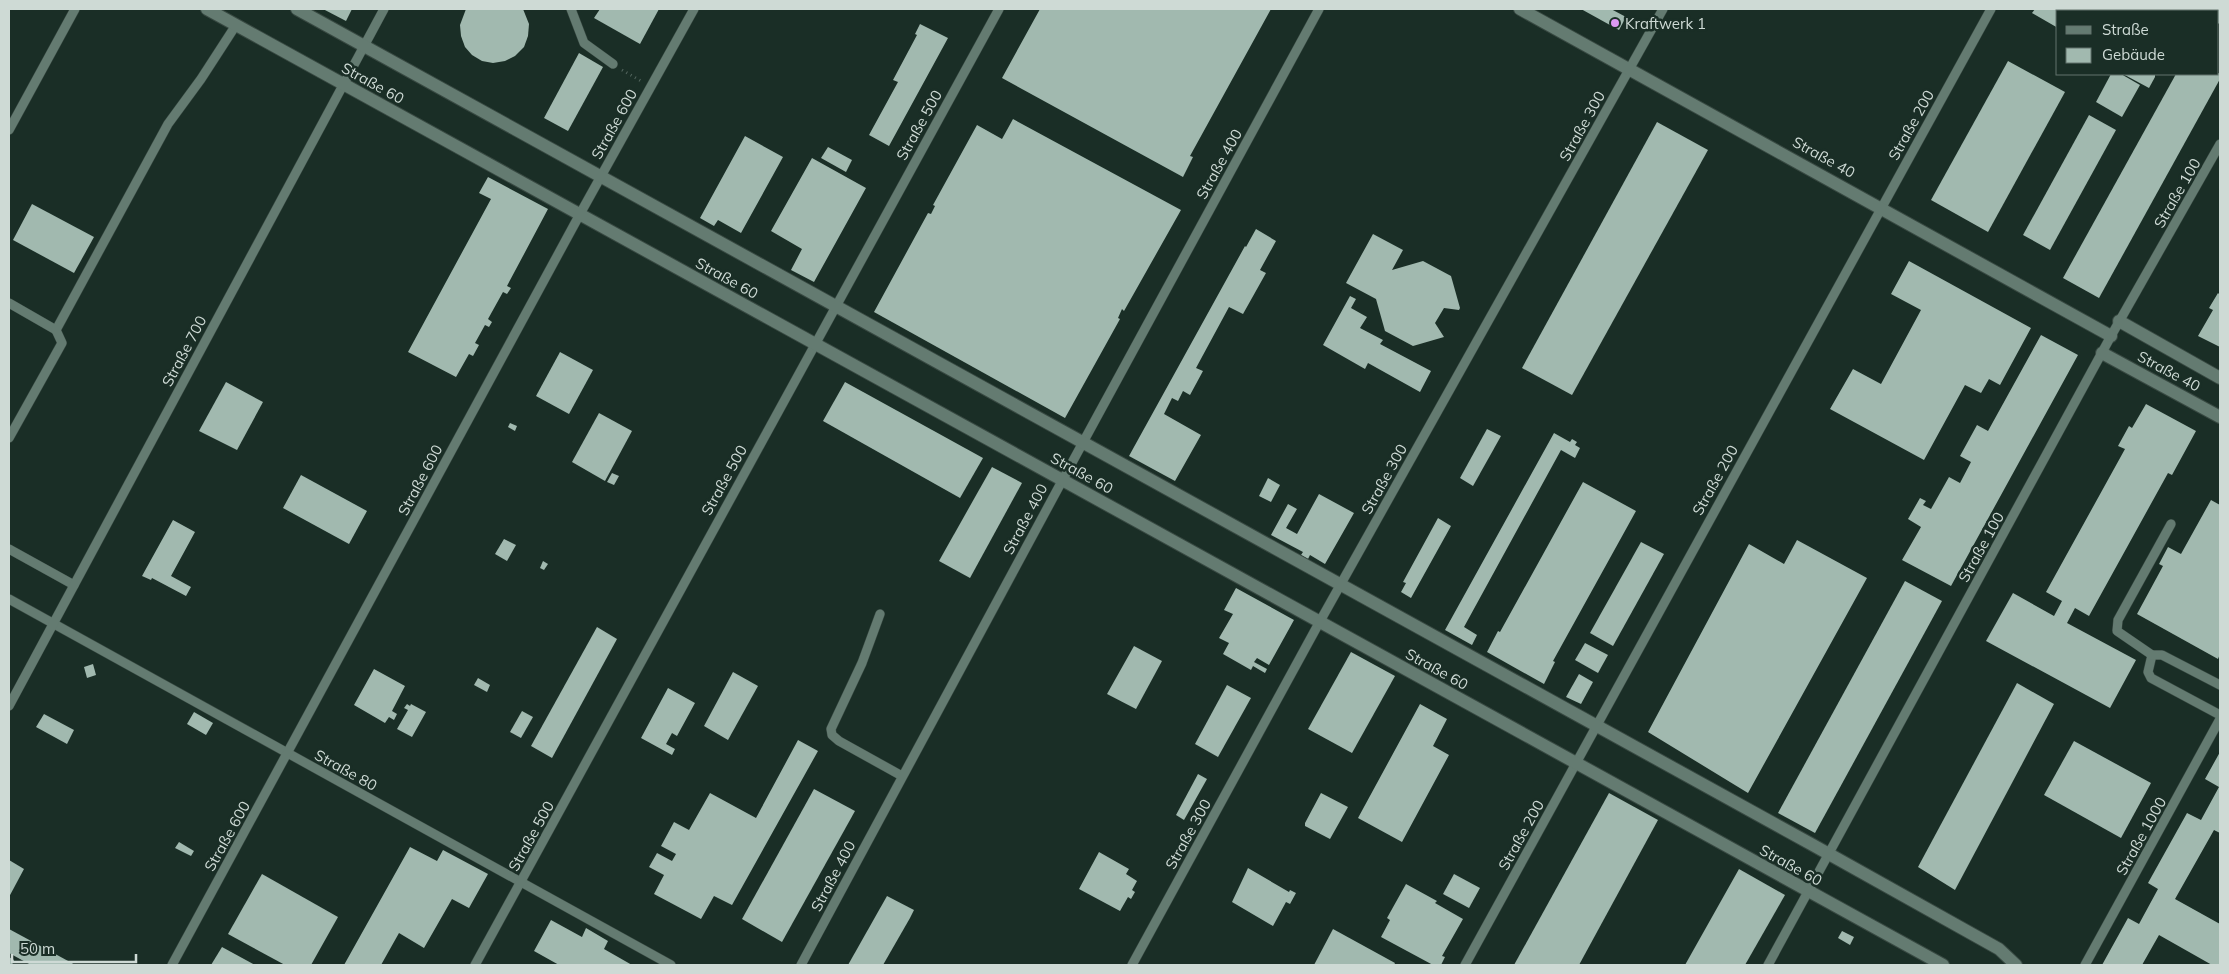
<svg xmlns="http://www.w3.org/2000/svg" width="2229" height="974" font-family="Mulish,sans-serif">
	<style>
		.building { fill: #a1b9af }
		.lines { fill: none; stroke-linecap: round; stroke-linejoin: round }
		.service-casing { stroke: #384942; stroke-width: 10 }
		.minor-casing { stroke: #384942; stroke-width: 14 }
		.path { stroke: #54665f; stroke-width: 3; stroke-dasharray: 1 4; stroke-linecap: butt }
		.service { stroke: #647b71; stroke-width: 9 }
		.minor { stroke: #647b71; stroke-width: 12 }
		.poi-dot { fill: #dd99f3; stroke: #1a2e26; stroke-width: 2 }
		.labels { text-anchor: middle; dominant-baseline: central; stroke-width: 5; stroke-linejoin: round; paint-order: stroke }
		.poi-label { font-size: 15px; fill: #cedad5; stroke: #1a2e26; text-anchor: start }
		.street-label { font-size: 15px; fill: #cedad5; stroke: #1a2e26 }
	</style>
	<rect width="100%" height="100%" fill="#1a2e26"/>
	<!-- building -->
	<g class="building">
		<path d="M323 9H352L346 21Z"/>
		<path d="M466 9H523L529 24 528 36 524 47 515 56 505 61 493 63 482 61 472 55 465 47 461 36 460 25Z"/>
		<path d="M600 9H659L640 44 594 18Z"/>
		<path d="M1040 9H1271L1190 156 1193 157 1183 177 1002 78Z"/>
		<path d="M1581 9H1611L1626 17 1619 30Z"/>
		<path d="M2035 9H2093L2092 11H2058V28L2032 13Z"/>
		<path d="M2147 9H2168L2172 11H2146Z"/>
		<path d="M2203 9H2220V25L2218 23V11H2201Z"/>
		<path d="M920 24 948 38 889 146 869 135 898 82 893 80 917 35 915 34Z"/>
		<path d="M579 53 603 67 568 131 544 118Z"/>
		<path d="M2008 61 2065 92 1988 232 1931 200Z"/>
		<path d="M2218 73 2220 74V79L2099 298 2063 278 2176 74Z"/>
		<path d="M2111 74H2121L2140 85 2122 117 2096 102Z"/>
		<path d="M2123 74H2155V77L2149 88Z"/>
		<path d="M2089 115 2116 130 2050 250 2023 235Z"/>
		<path d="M1013 119 1181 210 1124 311 1122 309 1118 318 1120 319 1065 418 874 312 928 213 931 214 935 206 933 205 977 125 1002 139Z"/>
		<path d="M1657 122 1708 150 1572 395 1522 368Z"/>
		<path d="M745 136 783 157 741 233 718 220 714 226 700 218Z"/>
		<path d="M828 147 852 160 846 172 821 158Z"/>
		<path d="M812 158 866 188 814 282 791 270 802 249 771 231Z"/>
		<path d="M488 177 548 209 507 286 511 288 507 294 503 292 488 319 492 322 489 327 485 325 475 343 479 345 473 356 469 354 456 377 408 352 491 199 479 193Z"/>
		<path d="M32 204 94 237 74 273 13 240Z"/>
		<path d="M1256 229 1276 241 1260 270 1266 273 1243 314 1229 307 1196 368 1203 371 1190 395 1183 391 1178 401 1172 398 1164 414 1201 435 1175 481 1129 456 1245 246 1246 247Z"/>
		<path d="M1373 234 1403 250 1392 270 1423 261 1451 276 1460 308 1459 310 1444 308 1435 323 1444 337 1413 346 1385 331 1376 299 1346 283Z"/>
		<path d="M1909 261 2031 328 2000 385 1989 379 1981 393 1965 385 1924 460 1830 409 1853 369 1881 384 1921 310 1891 294Z"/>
		<path d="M2218 293 2220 295V347L2198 336 2213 310 2209 308Z"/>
		<path d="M1350 296 1356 299 1351 308 1367 317 1360 328 1383 340 1380 344 1431 371 1420 392 1368 363 1365 369 1323 345Z"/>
		<path d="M2041 335 2078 355 1951 586 1902 560 1921 527 1908 519 1920 498 1926 501 1923 505 1931 509 1949 477 1960 483 1971 462 1960 456 1977 425 1988 431Z"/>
		<path d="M560 352 593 370 569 414 536 396Z"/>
		<path d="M226 382 263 402 237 450 199 431Z"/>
		<path d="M845 382 983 458 960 498 823 421Z"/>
		<path d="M2146 404 2196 431 2172 475 2168 473 2089 616 2075 608 2067 623 2136 660 2110 708 1986 641 2013 593 2054 616 2062 601 2046 592 2125 449 2118 446 2129 426 2132 428Z"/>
		<path d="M599 413 632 431 605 481 572 462Z"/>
		<path d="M510 423 517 426 515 431 508 427Z"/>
		<path d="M1487 429 1501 436 1473 486 1460 478Z"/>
		<path d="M1554 433 1570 442 1572 439 1577 442 1575 445 1580 448 1575 458 1561 450 1464 627 1477 635 1472 645 1445 630Z"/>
		<path d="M992 467 1022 483 970 578 939 561Z"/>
		<path d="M612 473 619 476 614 485 607 482Z"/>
		<path d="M301 475 367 511 349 544 283 508Z"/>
		<path d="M1268 478 1280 485 1271 502 1259 496Z"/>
		<path d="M1583 482 1636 511 1553 661 1555 662 1544 684 1487 652 1498 631 1500 632Z"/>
		<path d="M1319 494 1354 513 1325 564 1310 555 1308 559 1301 555 1303 552 1271 535 1288 504 1297 509 1286 528 1297 534Z"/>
		<path d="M2211 500 2220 505V654L2218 659 2137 614 2163 566 2159 564 2168 547 2181 554Z"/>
		<path d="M1438 518 1451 526 1411 598 1401 592 1406 583 1403 582Z"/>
		<path d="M173 520 195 532 171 576 191 587 186 596 152 578 151 580 142 576Z"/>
		<path d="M504 539 516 545 507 561 495 554Z"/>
		<path d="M1797 540 1867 578 1748 793 1648 732 1749 544 1784 564Z"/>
		<path d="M1641 542 1664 554 1613 646 1590 633Z"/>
		<path d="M543 561 548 564 544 570 540 568Z"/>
		<path d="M1905 581 1942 601 1815 833 1778 813Z"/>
		<path d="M1236 588 1294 620 1269 665 1257 658 1254 662 1267 669 1265 673 1253 666 1251 670 1223 654 1229 643 1219 638 1233 614 1224 610Z"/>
		<path d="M597 627 617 639 552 758 531 746Z"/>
		<path d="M1585 643 1608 655 1598 673 1575 660Z"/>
		<path d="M1134 646 1162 661 1136 709 1107 694Z"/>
		<path d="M1351 652 1395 676 1352 753 1308 729Z"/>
		<path d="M93 664 96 675 87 678 84 667Z"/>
		<path d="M374 669 405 686 392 711 397 714 394 720 389 717 385 723 354 705Z"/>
		<path d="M733 672 758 686 728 740 704 726Z"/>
		<path d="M1579 674 1593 682 1581 704 1566 697Z"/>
		<path d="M478 678 490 685 487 692 474 685Z"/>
		<path d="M2017 683 2054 704 1955 890 1918 867Z"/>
		<path d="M1227 685 1251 698 1218 757 1195 744Z"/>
		<path d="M668 688 695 703 677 736 672 733 666 744 675 749 672 755 641 738Z"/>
		<path d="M407 704 410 706 411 704 426 712 412 737 397 729 408 710 404 708Z"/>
		<path d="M1420 704 1447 719 1433 746 1449 755 1402 842 1358 818Z"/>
		<path d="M522 711 533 717 521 738 510 732Z"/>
		<path d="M194 712 213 723 206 735 187 724Z"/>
		<path d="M44 714 74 730 67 744 36 727Z"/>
		<path d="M798 740 818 751 732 905 714 896 701 919 654 894 664 875 649 867 657 853 672 861 676 854 661 846 674 822 689 830 710 793 756 818Z"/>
		<path d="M2074 741 2151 783 2121 838 2044 795Z"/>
		<path d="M2220 752V833L2214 830 2175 899 2220 924V965H2212L2159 935 2142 965H2102L2128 918 2139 924 2158 889 2148 883 2187 813 2201 820 2219 787 2205 779Z"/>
		<path d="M1198 774 1207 779 1184 820 1176 815Z"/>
		<path d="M814 789 855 811 782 942 742 919Z"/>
		<path d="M1321 793 1348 807 1330 839 1305 826V823Z"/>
		<path d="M1609 793 1658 820 1579 965H1514Z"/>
		<path d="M179 842 194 851 191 856 175 848Z"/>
		<path d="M410 847 437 861 443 850 488 874 469 908 452 899 424 948 399 933 381 965H344Z"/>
		<path d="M1099 852 1129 869 1126 874 1137 881 1132 890 1135 892 1131 899 1128 897 1120 911 1079 889Z"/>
		<path d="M9 860 24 869 9 897Z"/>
		<path d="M1248 868 1289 892 1290 890 1296 893 1290 904 1286 902 1273 926 1232 902Z"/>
		<path d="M1739 869 1785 895 1745 965H1685Z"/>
		<path d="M262 874 338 917 311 965H285L228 934Z"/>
		<path d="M1454 874 1480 888 1469 908 1443 894Z"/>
		<path d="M1406 884 1437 901 1435 903 1463 919 1442 956 1445 957 1441 965H1433L1381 937 1390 920 1387 918Z"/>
		<path d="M887 896 914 910 910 918 883 965H848Z"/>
		<path d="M551 920 582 937 586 928 608 941 604 949 632 965H559L534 951Z"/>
		<path d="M9 929 70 962 75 965H31L9 953Z"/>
		<path d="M1333 929 1395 963 1394 965H1314Z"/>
		<path d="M1842 931 1854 937 1850 945 1838 938Z"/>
		<path d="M222 947 255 965H211Z"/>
		<path d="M9 957 14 960 12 965H9Z"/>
	</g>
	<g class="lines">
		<defs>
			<g id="service">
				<path d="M571 9 584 43 613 64"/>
				<path d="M9 130 75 9"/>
				<path d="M9 303 56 330"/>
				<path d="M9 438 62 343 56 330 168 124 201 79 236 25"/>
				<path d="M2171 524 2118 620 2117 631 2152 655 2148 672 2151 678 2220 715"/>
				<path d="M9 549 74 585"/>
				<path d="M9 599 671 965"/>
				<path d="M880 614 862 663 831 729 832 735 839 741 902 776"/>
				<path d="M2152 655H2162L2220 685"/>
				<path d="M9 706 384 9"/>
				<path d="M172 965 580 214 694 9"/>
				<path d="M475 965 999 9"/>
				<path d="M801 965 1062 481 1319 9"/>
				<path d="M1132 965 1319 623 1663 9"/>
				<path d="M1465 965 1991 9"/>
				<path d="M1768 965 2111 336 2220 144"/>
				<path d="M2085 965 2220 719"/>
			</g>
			<g id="minor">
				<path d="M207 9 1943 965"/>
				<path d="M297 9 1811 844 1999 949 2016 965"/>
				<path d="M1520 9 2111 336"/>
				<path d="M2119 321 2220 378"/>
				<path d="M2102 353 2220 417"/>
			</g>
		</defs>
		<!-- service casing -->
		<use href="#service" class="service-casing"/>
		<!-- minor casing -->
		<use href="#minor" class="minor-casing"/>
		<!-- path -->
		<path class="path" d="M622 70 641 81"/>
		<!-- service -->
		<use href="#service" class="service"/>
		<!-- minor -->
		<use href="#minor" class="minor"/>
	</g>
	<!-- markers -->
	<circle class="poi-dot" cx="1615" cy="23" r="5"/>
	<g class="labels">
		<!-- poi labels -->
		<g class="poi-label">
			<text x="1625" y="23">Kraftwerk 1</text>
		</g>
		<!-- street labels -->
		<g class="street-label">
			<text transform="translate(373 83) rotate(29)">Straße 60</text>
			<text transform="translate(614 124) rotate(-61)">Straße 600</text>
			<text transform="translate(919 125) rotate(-61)">Straße 500</text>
			<text transform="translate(1911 125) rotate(-61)">Straße 200</text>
			<text transform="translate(1582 126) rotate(-61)">Straße 300</text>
			<text transform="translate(1824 157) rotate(29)">Straße 40</text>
			<text transform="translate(1219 164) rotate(-61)">Straße 400</text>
			<text transform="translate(2177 193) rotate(-60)">Straße 100</text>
			<text transform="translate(727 278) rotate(29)">Straße 60</text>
			<text transform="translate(184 351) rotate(-62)">Straße 700</text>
			<text transform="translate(2169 371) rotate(28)">Straße 40</text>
			<text transform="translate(1082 473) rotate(29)">Straße 60</text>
			<text transform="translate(1384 479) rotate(-61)">Straße 300</text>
			<text transform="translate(420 480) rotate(-62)">Straße 600</text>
			<text transform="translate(724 480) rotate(-61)">Straße 500</text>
			<text transform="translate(1715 480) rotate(-61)">Straße 200</text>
			<text transform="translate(1025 519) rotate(-62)">Straße 400</text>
			<text transform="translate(1981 547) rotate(-61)">Straße 100</text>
			<text transform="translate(1437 669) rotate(29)">Straße 60</text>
			<text transform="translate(346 770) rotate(29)">Straße 80</text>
			<text transform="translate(1188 834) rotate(-61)">Straße 300</text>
			<text transform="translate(1521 835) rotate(-61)">Straße 200</text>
			<text transform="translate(227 836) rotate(-61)">Straße 600</text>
			<text transform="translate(531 836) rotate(-61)">Straße 500</text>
			<text transform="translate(2141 836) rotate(-61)">Straße 1000</text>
			<text transform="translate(1791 865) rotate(29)">Straße 60</text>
			<text transform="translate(833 876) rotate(-62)">Straße 400</text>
		</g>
	</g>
	<!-- border -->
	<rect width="2229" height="974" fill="none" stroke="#cedad5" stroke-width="20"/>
	<!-- legend -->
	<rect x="2056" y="10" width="162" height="65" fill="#1a2e26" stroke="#62736c"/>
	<rect x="2066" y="26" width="25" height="8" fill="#647b71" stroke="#62736c"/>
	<text x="2102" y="35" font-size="15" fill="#cedad5">Straße</text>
	<rect x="2066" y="48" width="25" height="15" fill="#a1b9af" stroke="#62736c"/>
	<text x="2102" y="60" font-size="15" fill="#cedad5">Gebäude</text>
	<!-- scale -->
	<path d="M12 954v8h124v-8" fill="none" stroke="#cedad5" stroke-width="2.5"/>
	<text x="20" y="954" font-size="15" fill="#cedad5" stroke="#1a2e26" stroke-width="4" paint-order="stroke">50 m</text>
</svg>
